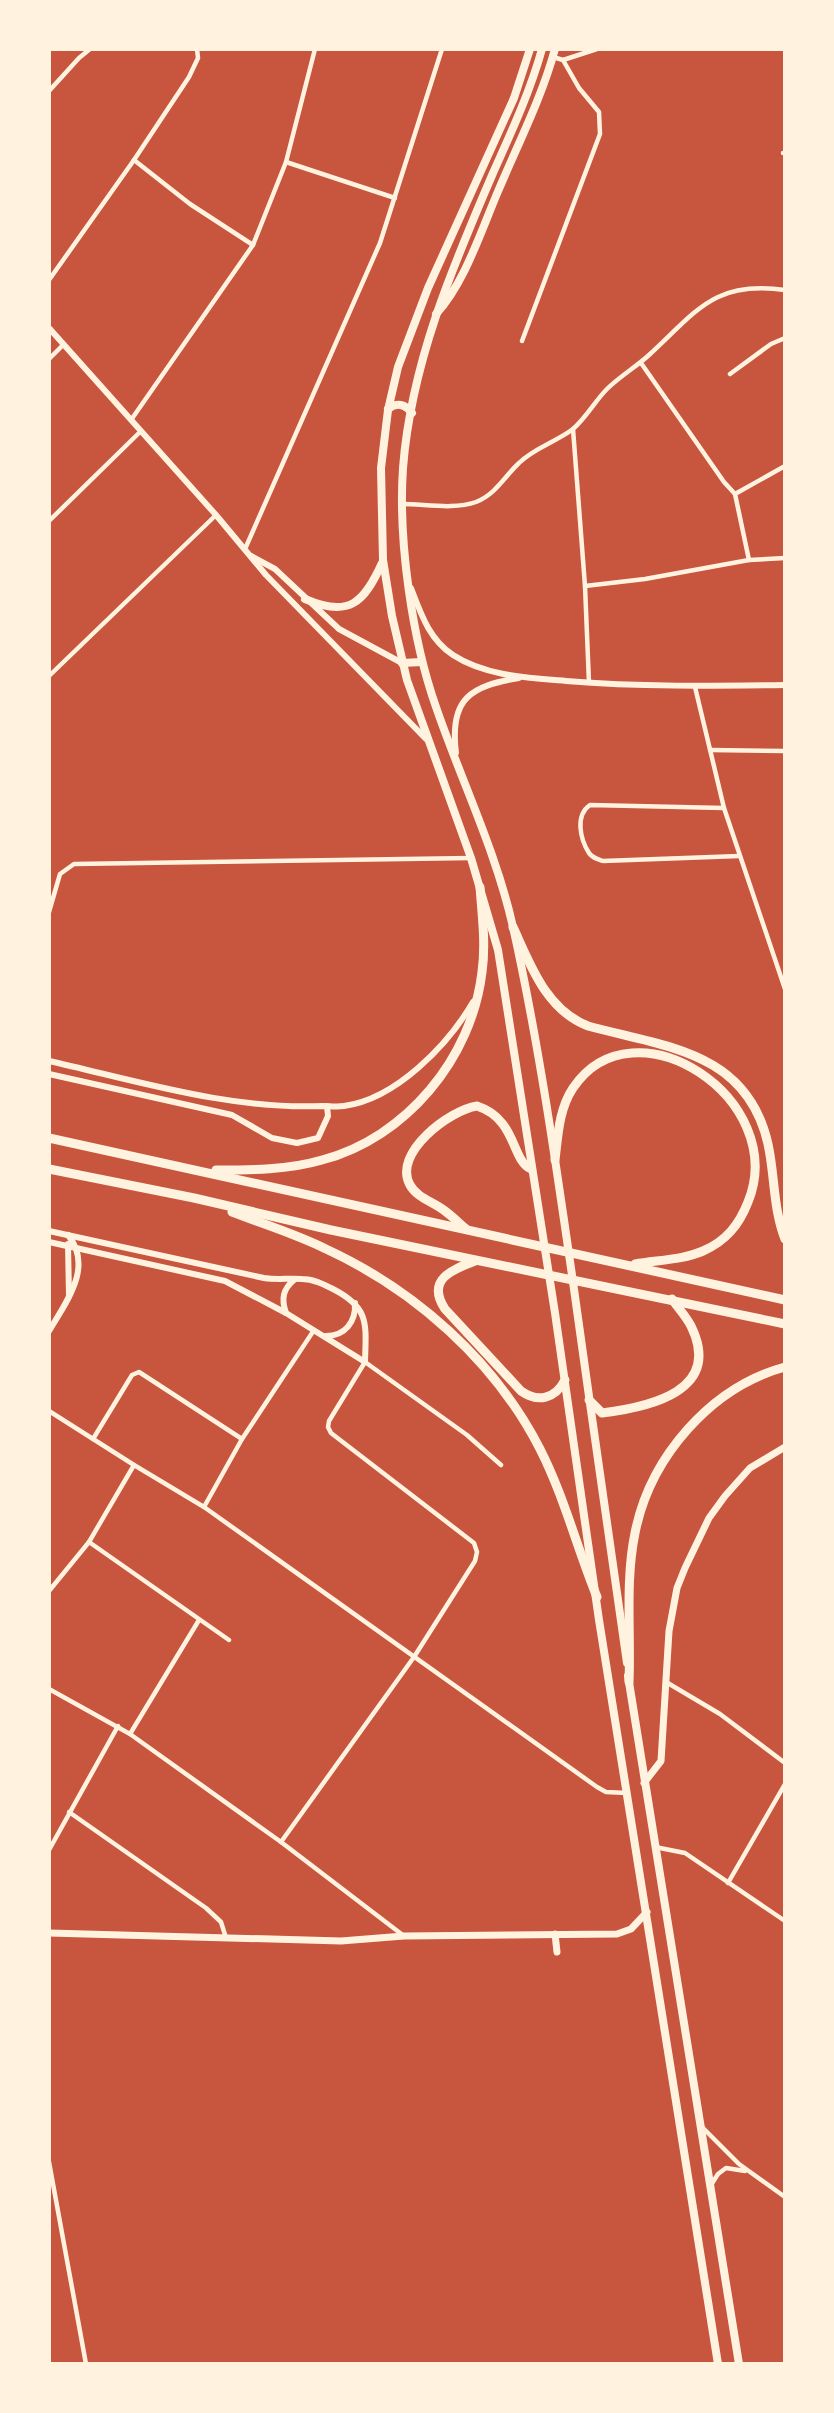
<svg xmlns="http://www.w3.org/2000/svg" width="834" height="2413" font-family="'Archivo Narrow',sans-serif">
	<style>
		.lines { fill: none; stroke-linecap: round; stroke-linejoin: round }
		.minor { stroke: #fff3e0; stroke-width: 4.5 }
		.tertiary { stroke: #fff3e0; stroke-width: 6 }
		.secondary { stroke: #fff3e0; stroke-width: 7 }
		.trunk { stroke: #fff3e0; stroke-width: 8 }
		.motorway { stroke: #fff3e0; stroke-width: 9 }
	</style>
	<rect width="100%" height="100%" fill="#c8553d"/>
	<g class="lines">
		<!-- minor -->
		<g class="minor">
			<path d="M553 57 563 60 597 49"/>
			<path d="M49 91 79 58 90 49"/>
			<path d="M783 153H785"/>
			<path d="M134 160 190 204 253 245"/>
			<path d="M286 162 395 198"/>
			<path d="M49 280 134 160 189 77 198 58 197 49"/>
			<path d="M522 341 600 134 599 112 579 88 563 60"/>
			<path d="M49 359 63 345"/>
			<path d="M641 363 724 482 735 494 749 560"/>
			<path d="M730 374 771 344 785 338"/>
			<path d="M131 420 253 245 286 162 315 49"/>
			<path d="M573 429 585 586 589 683"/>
			<path d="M735 494 785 466"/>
			<path d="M402 504C425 504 454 510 476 502 496 494 504 477 519 463 534 448 556 442 573 429 586 418 595 401 607 389 620 376 636 367 649 355 697 311 714 280 785 290"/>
			<path d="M49 521 141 431"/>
			<path d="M245 549 380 243 442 49"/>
			<path d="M585 586 645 579 749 560 785 558"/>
			<path d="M49 676 216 515"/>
			<path d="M695 687 724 808 785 989"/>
			<path d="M710 750 785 751"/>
			<path d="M724 808 590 805C575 815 580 839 589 853 592 858 598 859 603 861L739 856"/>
			<path d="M49 912 60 874 74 864 471 858"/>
			<path d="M49 1411 134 1465 204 1507 597 1787 606 1792 627 1793"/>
			<path d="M93 1439 132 1375 139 1372 242 1439"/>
			<path d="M134 1465 89 1542 229 1640"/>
			<path d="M204 1507 242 1439 314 1330"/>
			<path d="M49 1591 89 1542"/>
			<path d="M666 1682 720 1714 785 1763"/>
			<path d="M49 1689 130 1734 281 1842 404 1936"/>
			<path d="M130 1734 199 1620"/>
			<path d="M69 1812 206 1908 221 1922 226 1938"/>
			<path d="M281 1842 414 1657 475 1561 477 1552 474 1543 331 1433 328 1427 329 1421 365 1362 467 1435 501 1465"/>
			<path d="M655 1847 685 1853 785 1921"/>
			<path d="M49 1850 118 1726"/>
			<path d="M728 1883 785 1784"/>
			<path d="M703 2128 739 2164 785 2197"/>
			<path d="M49 2162 86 2364"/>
			<path d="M711 2185 718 2174 726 2168 745 2171"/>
		</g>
		<!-- tertiary -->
		<g class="tertiary">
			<path d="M49 328 216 515 266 575 426 739"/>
			<path d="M251 556 275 569 339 629 402 663"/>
			<path d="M411 588C421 614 429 639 453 655 485 676 529 678 566 681 639 687 712 686 785 685"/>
			<path d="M456 753C449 698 471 686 519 678"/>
			<path d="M49 1061C138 1081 230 1110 322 1106 329 1106 337 1107 344 1106 396 1099 448 1045 473 1002"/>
			<path d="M49 1074 232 1115 272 1138 297 1143 318 1138 328 1116 327 1106"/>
			<path d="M49 1231 264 1278C277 1280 289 1278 302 1279 313 1279 323 1284 333 1289 370 1308 366 1324 365 1362"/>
			<path d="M49 1242 225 1281 286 1313 365 1362"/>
			<path d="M68 1244 69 1296"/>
			<path d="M286 1313C281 1299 283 1289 294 1280"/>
			<path d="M49 1331C66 1302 94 1267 68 1235"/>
			<path d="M326 1336C345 1336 356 1322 355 1303"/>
		</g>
		<!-- secondary -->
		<g class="secondary">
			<path d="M644 1783 661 1761 669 1631 677 1588 685 1568 709 1518 725 1496 750 1468 785 1447"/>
			<path d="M49 1933 341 1941 404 1936 617 1934 631 1929 647 1912"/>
			<path d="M555 1934 557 1952"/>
		</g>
		<!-- trunk -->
		<g class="trunk">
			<path d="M530 49 514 98 428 288 398 367 388 410 381 468 383 560 392 616 407 680 471 858 498 950 555 1313 599 1620 718 2364"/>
			<path d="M542 49C530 92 511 133 493 173 452 268 411 364 403 468 398 540 412 639 436 707 461 780 496 851 513 927 539 1044 556 1164 573 1282 591 1409 608 1536 627 1663"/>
			<path d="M436 314C465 283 482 228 499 189 518 144 542 97 555 49"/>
			<path d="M388 409C397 402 405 404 412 413"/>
			<path d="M305 599C349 618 364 603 382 563"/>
			<path d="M402 663 422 662"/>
			<path d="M628 1676 739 2364"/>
		</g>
		<!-- motorway -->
		<g class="motorway">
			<path d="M513 927C530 964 546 1010 588 1026 665 1047 747 1051 768 1144 775 1176 773 1209 785 1239"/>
			<path d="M49 1138 785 1300"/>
			<path d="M555 1160C558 1135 559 1109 573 1088 634 997 790 1099 748 1202 739 1225 726 1241 703 1251 683 1260 657 1260 635 1264"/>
			<path d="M49 1169 194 1198 331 1230 785 1324"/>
			<path d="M216 1170C251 1170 288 1170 322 1160 406 1138 472 1058 482 972 486 944 482 915 480 887"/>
			<path d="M232 1212C263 1224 296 1234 326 1249 415 1290 495 1361 540 1449 564 1496 577 1548 597 1597"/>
			<path d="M466 1229C459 1223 452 1216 445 1211 434 1202 417 1198 410 1185 392 1153 450 1110 477 1106 517 1119 511 1160 531 1169"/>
			<path d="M475 1261C451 1270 426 1280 445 1309L521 1391C538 1403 555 1399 565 1380"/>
			<path d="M589 1400 602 1413C650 1407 723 1391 691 1326 686 1316 678 1308 672 1299"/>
			<path d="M629 1682C631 1633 625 1581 635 1533 650 1457 711 1387 785 1367"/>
		</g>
	</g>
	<!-- border -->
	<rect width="834" height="2413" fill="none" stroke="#fff3e0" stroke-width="102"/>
</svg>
